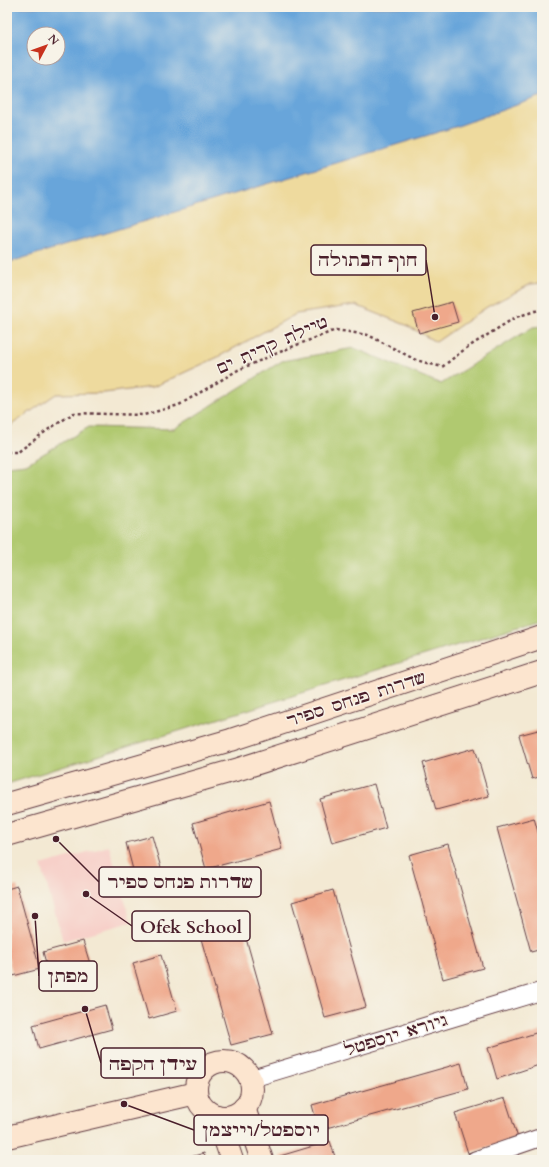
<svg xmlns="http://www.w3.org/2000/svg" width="549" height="1167" font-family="Cardo,'Frank Ruhl Libre',serif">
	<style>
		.built { fill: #f7d0c9 }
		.green { fill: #b0c96f; stroke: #7d744d }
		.sand { fill: #eeda9e; stroke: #9c7c64 }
		.water { fill: #68a5da; stroke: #596282; fill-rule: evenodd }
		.building { fill: #efa88b }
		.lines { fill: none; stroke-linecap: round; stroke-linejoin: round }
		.street-casing { stroke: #633d44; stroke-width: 19 }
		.secondary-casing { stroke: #633d44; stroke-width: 24 }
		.path { stroke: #633d44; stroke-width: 2.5; stroke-dasharray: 3 3; stroke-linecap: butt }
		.street { stroke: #fff; stroke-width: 17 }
		.secondary { stroke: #fce5cf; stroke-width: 22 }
		.labels { text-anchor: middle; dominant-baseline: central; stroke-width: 3; stroke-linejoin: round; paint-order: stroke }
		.street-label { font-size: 17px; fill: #4a1f2b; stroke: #f7f3e8 }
		.leader { fill: none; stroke: #4a1f2b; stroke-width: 1.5 }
		.callout-dot { fill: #4a1f2b; stroke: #f7f3e8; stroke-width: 1.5 }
		.callout { fill: #f7f3e8; stroke: #4a1f2b; stroke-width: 1.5 }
		.callout-label { font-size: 18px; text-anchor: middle; font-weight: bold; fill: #4a1f2b }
	</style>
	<rect width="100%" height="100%" fill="#f7f3e8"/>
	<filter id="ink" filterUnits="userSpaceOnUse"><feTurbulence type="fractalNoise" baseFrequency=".025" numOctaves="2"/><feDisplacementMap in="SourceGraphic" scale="8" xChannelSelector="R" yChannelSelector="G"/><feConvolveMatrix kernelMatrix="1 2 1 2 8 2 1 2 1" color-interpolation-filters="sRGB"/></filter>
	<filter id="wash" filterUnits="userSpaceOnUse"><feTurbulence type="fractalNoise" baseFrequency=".012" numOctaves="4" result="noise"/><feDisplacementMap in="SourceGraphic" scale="16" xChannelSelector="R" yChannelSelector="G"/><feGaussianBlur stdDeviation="0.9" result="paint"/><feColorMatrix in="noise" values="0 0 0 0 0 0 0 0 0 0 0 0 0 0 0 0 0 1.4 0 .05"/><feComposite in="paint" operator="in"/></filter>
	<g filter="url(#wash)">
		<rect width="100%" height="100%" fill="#f3e9d3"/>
		<!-- built -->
		<path class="built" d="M109 846 131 922 63 941 41 865Z"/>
		<!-- green -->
		<path class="green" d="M542 326V619L7 784V466L26 464 89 427 174 429 282 361 354 348 441 384 533 327Z"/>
		<!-- sand -->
		<path class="sand" d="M542 87V283L531 284 487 307 436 342 406 325 355 305 296 314 218 357 153 387 104 393 56 394 7 428V252Z"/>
		<!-- water -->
		<path class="water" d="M7 7H542V96L455 127 7 263ZM34 34H58V58H34Z"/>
		<g id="blocks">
			<!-- building -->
			<g class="building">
				<path d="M452 302 458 322 419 333 413 313Z"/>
				<path d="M542 729V776L532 779 519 735Z"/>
				<path d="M475 748 489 796 436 810 423 763Z"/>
				<path d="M374 784 386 828 332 843 320 799Z"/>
				<path d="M269 801 282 849 206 869 193 823Z"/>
				<path d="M534 818 542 846V949L531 952 497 828Z"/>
				<path d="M152 836 165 882 138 889 126 843Z"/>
				<path d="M448 844 483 968 443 979 409 855Z"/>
				<path d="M17 886 40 969 13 976 7 953V889Z"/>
				<path d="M333 890 366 1007 325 1018 292 902Z"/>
				<path d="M240 917 273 1034 231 1045 198 928Z"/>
				<path d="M83 941 91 967 50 978 43 952Z"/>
				<path d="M161 955 177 1011 149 1019 133 963Z"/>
				<path d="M105 1005 112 1029 39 1049 33 1025Z"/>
				<path d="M542 1031V1064L497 1079 488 1048Z"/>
				<path d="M461 1063 468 1089 319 1130 312 1105Z"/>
				<path d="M505 1098 518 1138 468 1153 455 1113Z"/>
				<path d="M330 1141 336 1160H281L280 1156Z"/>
				<path d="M204 1153 206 1160H180Z"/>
			</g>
		</g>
	</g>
	<g filter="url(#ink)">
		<use href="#blocks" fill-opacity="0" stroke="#633d44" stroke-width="1"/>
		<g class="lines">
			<defs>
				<g id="street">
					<path d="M250 1079 542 991"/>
					<path d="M475 1160 542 1137"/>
				</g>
				<g id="secondary">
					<path d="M7 804 231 740 542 637"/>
					<path d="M7 835 239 769 542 672"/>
					<circle cx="224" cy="1089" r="28"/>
					<path d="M244 1108 262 1160"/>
					<path d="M217 1116 232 1160"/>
					<path d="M7 1137 196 1093"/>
				</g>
			</defs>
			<!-- street casing -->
			<use href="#street" class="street-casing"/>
			<!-- secondary casing -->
			<use href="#secondary" class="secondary-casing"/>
			<!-- path -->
			<path class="path" d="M7 452H18L49 429 74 413 144 415 179 405 238 370 294 346 336 330 368 335 416 360 442 367 465 349 516 317 542 309"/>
			<!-- street -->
			<use href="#street" class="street"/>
			<!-- secondary -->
			<use href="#secondary" class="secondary"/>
		</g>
	</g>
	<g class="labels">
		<!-- street labels -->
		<g class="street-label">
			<text transform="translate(272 345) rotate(-24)">טיילת קרית ים</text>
			<text transform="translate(356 699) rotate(-18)">שדרות פנחס ספיר</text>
			<text transform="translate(396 1035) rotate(-17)">גיורא יוספטל</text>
		</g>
	</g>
	<!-- callouts -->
	<path class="leader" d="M435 317L426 260M56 839L99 882M86 894L132 926M35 916L39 976M85 1009L101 1063M124 1104L194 1130"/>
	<g class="callout-dot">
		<circle cx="435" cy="317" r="4"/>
		<circle cx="56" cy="839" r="4"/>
		<circle cx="86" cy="894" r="4"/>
		<circle cx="35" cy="916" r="4"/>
		<circle cx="85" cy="1009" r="4"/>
		<circle cx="124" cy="1104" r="4"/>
	</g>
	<g class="callout">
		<rect x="311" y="245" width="115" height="30" rx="4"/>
		<rect x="99" y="867" width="162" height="30" rx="4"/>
		<rect x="132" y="911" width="118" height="30" rx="4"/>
		<rect x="39" y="961" width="58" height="30" rx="4"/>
		<rect x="101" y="1048" width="104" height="30" rx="4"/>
		<rect x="194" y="1115" width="134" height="30" rx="4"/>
	</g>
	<g class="callout-label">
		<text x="368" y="266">חוף הבתולה</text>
		<text x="180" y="888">שדרות פנחס ספיר</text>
		<text x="191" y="933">Ofek School</text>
		<text x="68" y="982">מפתן</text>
		<text x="153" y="1070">עידן הקפה</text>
		<text x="261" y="1136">יוספטל/וייצמן</text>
	</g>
	<!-- margin -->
	<rect width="549" height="1167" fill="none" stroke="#f7f3e8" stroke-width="24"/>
	<!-- north arrow -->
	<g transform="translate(46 46) rotate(49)"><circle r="19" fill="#f7f3e8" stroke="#b29e9c"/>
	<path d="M0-3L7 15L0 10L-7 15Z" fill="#c8321e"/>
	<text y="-6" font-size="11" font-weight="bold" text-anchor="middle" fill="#4a1f2b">N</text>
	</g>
</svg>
